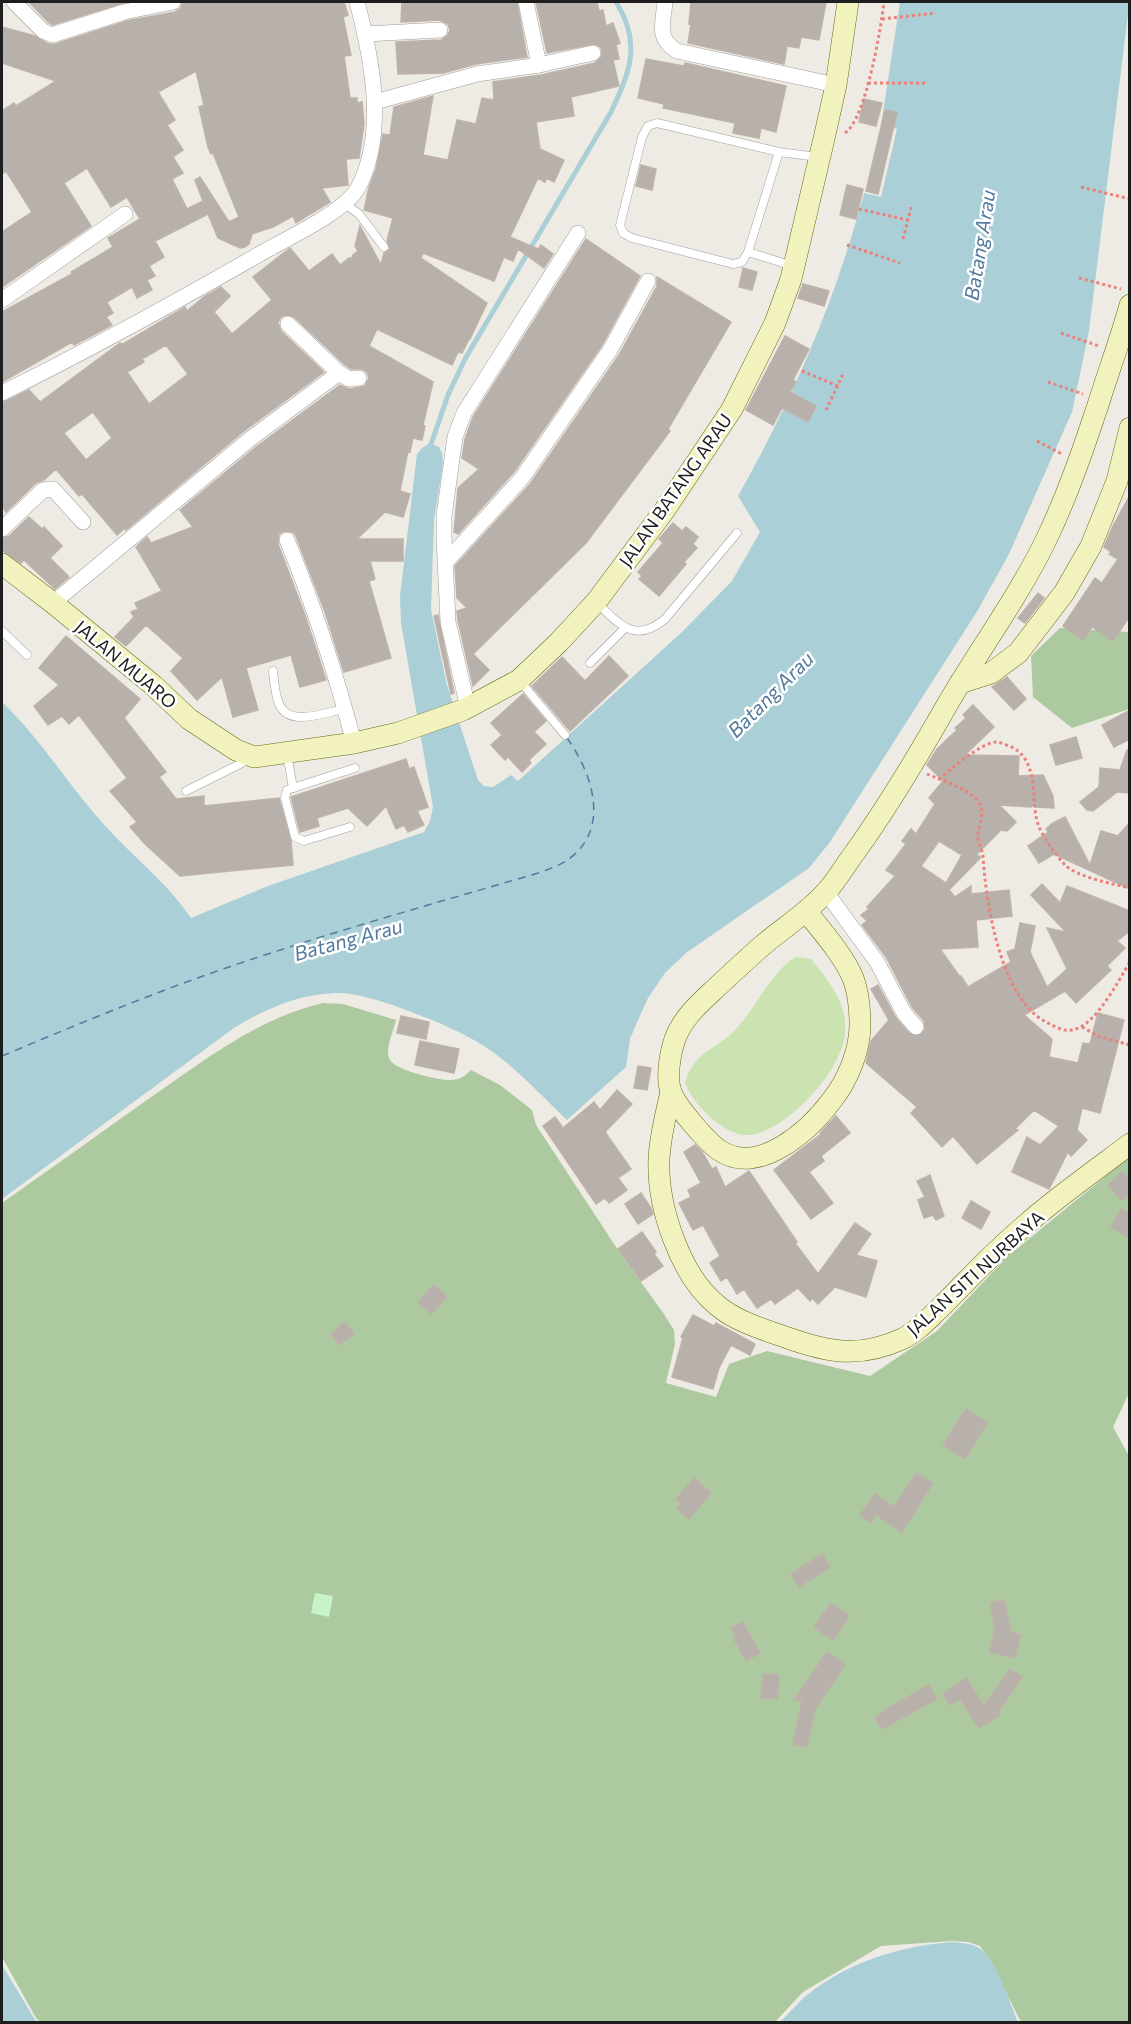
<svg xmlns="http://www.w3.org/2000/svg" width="1131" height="2024" font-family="Commissioner,sans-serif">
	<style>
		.grass { fill: #cbe3b1 }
		.forest { fill: #adc99f }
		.park { fill: #c7f3c9 }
		.water { fill: #abcfd7 }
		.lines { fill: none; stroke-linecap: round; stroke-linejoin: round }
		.stream { stroke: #abcfd7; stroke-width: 5 }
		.ferry { stroke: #527a9c; stroke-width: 1.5; stroke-dasharray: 8 6; stroke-linecap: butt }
		.building { fill: #b7b0ab; stroke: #beb2a9; stroke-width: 1.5; fill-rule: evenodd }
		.lane-casing { stroke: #9f9f9f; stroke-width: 9 }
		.street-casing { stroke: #9f9f9f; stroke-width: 16 }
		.secondary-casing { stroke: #646a11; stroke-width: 22 }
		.path { stroke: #ea817a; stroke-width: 3; stroke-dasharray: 3 3; stroke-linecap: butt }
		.lane { stroke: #fff; stroke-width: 8 }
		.street { stroke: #fff; stroke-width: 15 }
		.secondary { stroke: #f2f2bf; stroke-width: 21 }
		.labels { text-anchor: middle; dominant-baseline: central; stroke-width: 5; stroke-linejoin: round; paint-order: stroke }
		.street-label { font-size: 18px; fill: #1e1e1e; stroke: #fff }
		.water-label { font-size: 20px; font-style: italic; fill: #527a9c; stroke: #fff }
	</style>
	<rect width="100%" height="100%" fill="#eeebe5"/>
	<!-- grass -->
	<path class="grass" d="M795 957 811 959C828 980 848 1003 845 1033 843 1070 786 1132 749 1135 725 1137 691 1103 685 1082 697 1048 716 1051 736 1029 757 1006 769 975 795 957Z"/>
	<!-- forest -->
	<g class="forest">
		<path d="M1060 628 1129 632V709L1072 728 1033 697 1031 656Z"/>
		<path d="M323 1003 343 1004 396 1020C394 1030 384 1050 390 1060 395 1070 440 1081 451 1080 460 1080 465 1076 471 1070L500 1085 532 1110 536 1125 622 1256 664 1314 674 1330 675 1344 666 1383 716 1397 729 1364 767 1351 870 1376 937 1331 1008 1256 1129 1157V1393L1113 1427 1130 1458 1129 2022H1021L989 1959 980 1946 968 1942 952 1941 881 1946 803 1992 775 2022H40L36 2018 2 1957V1203C49 1170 96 1136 144 1102 199 1064 257 1018 323 1003Z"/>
	</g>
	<!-- park -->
	<path class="park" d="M315 1593 333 1596 329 1617 311 1613Z"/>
	<!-- water -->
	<g class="water">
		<path d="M900 2H1129V6L1089 331 1072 412 1009 554 978 610 830 842 809 868 686 953 665 973 648 998 638 1020 630 1039 626 1067 567 1120C543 1097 520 1072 493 1052 464 1032 431 1019 398 1007 381 1001 354 992 336 993 299 994 265 1009 234 1028L2 1199V702C43 741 71 790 110 831 138 861 167 883 191 918L268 886 424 832 430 821 433 807 401 623 400 596 417 454 422 448 430 443 439 447 442 453 443 463 434 520 431 610 447 685 478 780 484 786 493 787 511 775 518 781 682 632 732 581 760 532 738 496C793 398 835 302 864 193L881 197 897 129 881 125Z"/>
		<path d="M952 1942C961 1943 971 1943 979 1948 996 1958 1010 2004 1018 2022H780C789 2014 797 2003 806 1996 847 1962 900 1946 952 1942Z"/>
		<path d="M2 1965 34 2018 37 2022H2Z"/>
	</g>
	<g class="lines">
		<!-- stream -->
		<path class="stream" d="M429 450 448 395 465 359 611 112C630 72 642 43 616 2"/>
		<!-- ferry -->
		<path class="ferry" d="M2 1056C76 1025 150 994 226 968 328 933 432 904 535 874 550 869 565 864 576 853 609 821 590 770 567 738"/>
	</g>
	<!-- building -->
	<g class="building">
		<path d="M29 2H127L53 25 49 23Z"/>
		<path d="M183 2H344L348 15 343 17 351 55 344 56 350 98H357V103L362 102 364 124 359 158 346 159 348 185 322 188 330 202 296 223 293 216 273 227 252 234 249 244 245 247 240 248 218 238 208 214 155 241 164 257 149 266 155 276 147 280 152 290 137 298 132 287 107 302 113 313 106 317 112 325 74 345 72 342 2 382V312L72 274 71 272 113 247 108 238 140 219 127 197 111 207 87 168 64 183 91 226 2 287V232L32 212 6 171 2 174V111L14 103 16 106 56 81 2 63V27L35 36 48 44H55L126 21 175 12 180 9ZM196 71 204 105 199 107 208 147 211 154 213 153 239 217 229 222 200 177 195 180 203 201 187 209 172 179 183 173 173 157 183 150 167 125 175 120 158 92Z"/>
		<path d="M402 2H517L527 57 476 64 443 73 398 74 396 42 441 40 448 35 450 30 448 24 440 20 401 22Z"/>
		<path d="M536 2H597L599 11 603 10 606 26 613 23 620 43 616 45 619 59 613 60 619 86 571 97 574 116 536 122 540 149 564 160 554 182 546 178 545 182 538 178 510 237 538 249 541 245 553 254 544 268 518 249 513 261 504 257 494 281 423 253 421 258 487 303 470 339H469L462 353 458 352 452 365 377 329 369 346 433 382 423 425 425 426 422 440 413 438 410 452 408 451 400 491 410 494 403 517 385 512 357 539H403V561H370L375 579 369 581 391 658 344 672 325 612 296 536 293 532 284 531 279 534 278 544 306 618 326 680 300 687 291 655 246 668 258 710 233 717 222 677 197 700 171 671 183 658 146 625 126 646 115 637 134 617 131 612 138 609 135 603 162 591 136 547 147 537 151 543 193 527 180 510 256 447 340 385 350 389 365 386 369 378 367 372 362 369H351L345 365 294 317 286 315 281 317 278 322 281 331 324 372 244 431 126 530 125 528 117 535 82 494 79 496 56 469 44 480 36 483 6 512 2 506V403L29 390 40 402 120 343 123 344 185 307 187 311 205 296 221 287 230 296 214 312 232 334 272 300 253 277 290 248 309 271 332 254 340 265 349 258H352L353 255 358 251 355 246 360 226 381 265 384 253 390 249 387 241 393 218 364 210 369 187 376 169 383 134 390 135 394 107 433 96 423 155 448 160 457 120 476 124 482 98 494 100 493 82 541 75 595 63 602 56 601 47 595 44 547 53ZM166 345 188 374 149 404 127 372 144 362 142 359ZM93 412 112 438 86 460 64 433Z"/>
		<path d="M691 2H826L819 40 801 37 799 48 787 46 784 64 688 43 691 24H689Z"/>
		<path d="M646 59 684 66 685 63 786 86 776 132 761 128 759 138 733 133 735 123 663 108 664 104 638 98Z"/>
		<path d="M864 99 882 103 876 126 859 122Z"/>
		<path d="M885 110 897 112 878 194 866 191Z"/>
		<path d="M641 165 656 169 652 190 636 186Z"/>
		<path d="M847 185 863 189 856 219 840 215Z"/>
		<path d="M586 239 640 276 602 345 514 472 458 534 454 532 458 488 479 469 462 458 465 439 473 417Z"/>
		<path d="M743 268 757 272 752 290 739 287Z"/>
		<path d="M657 277 731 322 668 429 670 431 586 543 473 654 489 670 473 686 458 621 457 611 467 608 457 598 455 566 530 484 619 355 657 286Z"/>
		<path d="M803 284 829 291 824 306 798 298Z"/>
		<path d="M785 336 809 349 793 380 796 382 790 392 816 406 808 422 782 408 773 425 746 410Z"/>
		<path d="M1130 495V616L1113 641 1092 627 1083 640 1063 626 1095 578 1102 583 1118 559 1109 554 1111 552 1104 547 1113 526Z"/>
		<path d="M29 517 42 529 44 527 62 546 50 558 69 577 55 589 24 560 21 563 2 550V538L9 536Z"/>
		<path d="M673 523 682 531 686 527 698 537 693 544 697 548 684 562 686 564 659 596 639 579 642 576 638 572 663 543 659 539Z"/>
		<path d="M1038 593 1044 598 1025 623 1018 618Z"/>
		<path d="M438 615 454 693 451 694 434 616Z"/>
		<path d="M66 636 140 699 124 718 166 772 159 777 176 799 204 796V806L279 798 291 841 293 865 180 876 145 844 130 827 137 822 110 791 127 778 79 715 69 724 62 716 48 725 34 706 59 685 39 668Z"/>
		<path d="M609 656 628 676 570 731 532 686 562 657 585 681Z"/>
		<path d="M1007 677 1026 699 1014 710 992 687Z"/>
		<path d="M523 694 546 721 534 732 546 744 529 760 531 763 522 772 508 757 505 760 491 745 502 735 491 723Z"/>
		<path d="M973 705 994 727 965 755 1019 756 1018 776 1043 775 1053 796 1054 808 1035 807 1033 805 1031 807 999 805 1016 822 1007 831 1001 830 976 855 981 857 949 890 955 897 971 886V894L1009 890 1012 916 976 920 978 947 940 949 960 977 961 976 968 987 1011 962 1007 952 1015 949 1020 923 1035 926 1030 952 1047 987 1067 969 1047 928 1066 932 1031 895 1042 884 1060 903 1067 886 1130 911V931L1117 941 1125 948 1107 966 1111 970 1076 1003 1065 991 1024 1015 1052 1039 1049 1057 1078 1063 1083 1043 1090 1044 1098 1013 1124 1020 1100 1113 1082 1108 1077 1130 1087 1140 1071 1156 1068 1152 1049 1189 1012 1172 1027 1137 1040 1145 1059 1126 1034 1110 1015 1129 1018 1130 977 1164 953 1136 942 1147 911 1113 917 1107 866 1063 871 1041 889 1020 871 989 878 985 896 1018 909 1033 918 1036 925 1030 924 1021 912 1007 886 957 862 925 867 921 861 915 869 909 867 907 895 876 886 870 906 844 902 841 911 829 916 834 935 804 929 798 943 781 927 765 937 749 957 730 955 728 966 718 963 715ZM939 841 962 855 946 883 921 866Z"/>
		<path d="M1130 710V739L1114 747 1102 725Z"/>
		<path d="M1076 737 1082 758 1056 765 1050 745Z"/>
		<path d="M1127 750H1130V793L1117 792 1093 811 1087 810 1080 802 1099 787 1100 768 1120 770Z"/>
		<path d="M406 759 409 769 414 767 428 807 417 811 424 825 408 832 404 825 396 829 386 806 367 826 348 808 317 818 319 826 300 832 291 797Z"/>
		<path d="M1065 817 1090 865 1101 831 1118 836 1130 822V889L1054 854 1039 863 1028 846 1048 832 1046 829 1053 823Z"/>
		<path d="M401 1016 429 1022 426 1039 397 1033Z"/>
		<path d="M420 1041 459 1049 454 1073 415 1065Z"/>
		<path d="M638 1066 651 1068 647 1090 634 1088Z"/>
		<path d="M617 1090 632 1104 605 1132 631 1169 618 1178 627 1190 609 1203 605 1198 596 1204 543 1126 555 1117 563 1128 594 1102 600 1110Z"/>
		<path d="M836 1116 850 1133 821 1156 824 1161 809 1172 833 1203 811 1219 774 1170 821 1134 820 1133Z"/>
		<path d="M695 1145 702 1152 712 1169 716 1167 725 1187 749 1171 797 1242 795 1243 818 1274 855 1223 871 1234 856 1255 877 1261 866 1297 835 1287 818 1304 812 1298 810 1301 798 1288 775 1304 771 1299 757 1308 744 1289 737 1294 727 1277 721 1281 710 1263 720 1256 703 1225 693 1230 679 1203 691 1197 688 1190 701 1183 684 1152Z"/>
		<path d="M1122 1172 1130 1180V1193L1121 1200 1108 1185Z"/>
		<path d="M930 1175 944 1216 936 1220 933 1215 924 1218 918 1200 925 1197 917 1181Z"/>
		<path d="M641 1193 651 1208 653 1214 638 1224 625 1204Z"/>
		<path d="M971 1201 990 1212 981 1229 962 1218Z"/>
		<path d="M1121 1209 1130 1214V1238L1111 1227Z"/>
		<path d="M642 1232 656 1252 654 1254 663 1266 641 1281 618 1249Z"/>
		<path d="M434 1285 447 1297 431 1314 418 1302Z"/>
		<path d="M693 1315 714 1326 716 1323 755 1344 750 1355 731 1345 719 1368 713 1389 672 1377 683 1338 681 1337Z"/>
		<path d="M345 1322 354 1334 339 1345 331 1334Z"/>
		<path d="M966 1409 987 1423 965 1459 943 1445Z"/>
		<path d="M916 1473 933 1483 902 1532 876 1515 871 1523 860 1515 875 1494 894 1507Z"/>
		<path d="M694 1478 711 1493 689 1519 677 1509 682 1504 676 1499Z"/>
		<path d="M822 1554 830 1567 799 1587 791 1574Z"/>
		<path d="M1004 1600 1011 1632 1021 1635 1015 1658 989 1652 995 1629 990 1603Z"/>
		<path d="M831 1603 849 1616 833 1640 814 1627Z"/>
		<path d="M743 1622 760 1653 746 1661 734 1639 736 1637 731 1628Z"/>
		<path d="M827 1652 845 1665 815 1709 807 1747 793 1744 802 1701 794 1700Z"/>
		<path d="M1010 1669 1022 1677 998 1712 1000 1715 979 1728 960 1699 950 1705 943 1694 966 1678 984 1706Z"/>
		<path d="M763 1674 779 1675 777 1699 761 1698Z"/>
		<path d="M929 1685 937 1699 882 1729 875 1718 888 1708Z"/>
	</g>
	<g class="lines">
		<defs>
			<g id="lane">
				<path d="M779 152 748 252 742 262 733 264 632 238 623 233 620 225 642 137 648 126 657 123 779 152 818 157"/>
				<path d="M344 203 359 214 384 247"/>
				<path d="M748 252 793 266"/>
				<path d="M597 603C620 625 635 644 665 619L737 533"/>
				<path d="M2 631 27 655"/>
				<path d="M590 663 624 629"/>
				<path d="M273 671C274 681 275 694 279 704 289 728 326 712 345 709"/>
				<path d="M520 681 565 735"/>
				<path d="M287 754 293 788"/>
				<path d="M186 791 250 759"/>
				<path d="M350 827 304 841 295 837 285 798 287 790 293 788 355 768"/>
			</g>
			<g id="street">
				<path d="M14 2 43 31 52 35 124 12 173 2"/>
				<path d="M526 2 539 65"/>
				<path d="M665 2C663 24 656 38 677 51L836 85"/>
				<path d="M365 34 440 30"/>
				<path d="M375 102 477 74 539 65 593 53"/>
				<path d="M2 300 125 214"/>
				<path d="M288 324 339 373"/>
				<path d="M2 393C91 349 178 301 265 251 290 237 344 212 358 188 387 133 372 59 357 2"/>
				<path d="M2 529 43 490 53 489 83 522"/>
				<path d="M287 540C314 606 336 674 354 743"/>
				<path d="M445 563 522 478 610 350 648 281"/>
				<path d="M53 603 250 439 339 373 349 379 359 378"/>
				<path d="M468 708 448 622 444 537V516L455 437 464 413 578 233"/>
				<path d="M826 892 877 962 904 1013 916 1027"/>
			</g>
			<g id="secondary">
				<path d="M2 564 53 603 153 685 189 719 236 750 254 757 354 743 398 733 463 710 519 680 559 642 596 602 664 511 732 409 775 323 791 279 823 143 836 85 848 2"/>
				<path d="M960 683 991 673 1018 653 1064 593 1091 546 1117 481 1130 428"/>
				<path d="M806 911C821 930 844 956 853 978 858 991 860 1010 860 1025 860 1050 848 1080 832 1100 809 1131 758 1177 719 1150 707 1142 676 1106 671 1092 666 1078 670 1053 675 1039 683 1017 701 1002 717 987 732 973 747 959 763 945 783 928 807 913 825 893 836 882 844 867 853 855 888 807 918 756 947 705 979 650 1017 599 1045 542 1067 497 1083 450 1099 402 1109 370 1121 338 1130 305"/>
				<path d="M671 1092C666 1114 660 1136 659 1159 657 1206 680 1276 718 1306 737 1322 765 1330 788 1338 830 1353 860 1358 902 1339 917 1332 929 1318 941 1307 964 1284 987 1259 1012 1237 1049 1203 1090 1174 1130 1144"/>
			</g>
		</defs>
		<!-- lane casing -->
		<use href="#lane" class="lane-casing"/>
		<!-- street casing -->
		<use href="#street" class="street-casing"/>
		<!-- secondary casing -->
		<use href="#secondary" class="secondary-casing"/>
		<!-- path -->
		<g class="path">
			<path d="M882 19 936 13"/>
			<path d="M868 83H925"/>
			<path d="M845 133C866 119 881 28 884 2"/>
			<path d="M1081 187 1130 199"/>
			<path d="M859 209 908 220"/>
			<path d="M903 239 912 204"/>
			<path d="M847 245 900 263"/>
			<path d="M1079 278 1121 289"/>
			<path d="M1061 333 1099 346"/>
			<path d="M802 371 838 386"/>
			<path d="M1048 382 1083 394"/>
			<path d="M826 410 844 372"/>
			<path d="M1037 441 1062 454"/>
			<path d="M927 774C942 781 976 790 981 807 984 818 977 828 978 838 979 845 982 850 983 856 986 903 1000 998 1046 1022 1054 1026 1063 1032 1072 1030 1095 1027 1118 981 1130 962"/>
			<path d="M939 779C952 769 980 743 996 742 1000 742 1006 745 1009 746 1023 751 1029 763 1032 778 1035 794 1033 811 1039 827 1045 840 1056 855 1065 865 1077 877 1113 884 1130 888"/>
			<path d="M1082 1027 1100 1037 1130 1045"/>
		</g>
		<!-- lane -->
		<use href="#lane" class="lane"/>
		<!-- street -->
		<use href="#street" class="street"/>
		<!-- secondary -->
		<use href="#secondary" class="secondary"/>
	</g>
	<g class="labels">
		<!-- street labels -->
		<g class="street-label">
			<text transform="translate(675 490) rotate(-55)">JALAN BATANG ARAU</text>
			<text transform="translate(126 664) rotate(40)">JALAN MUARO</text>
			<text transform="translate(975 1273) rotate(-42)">JALAN SITI NURBAYA</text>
		</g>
		<!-- water labels -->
		<g class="water-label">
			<text transform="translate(979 245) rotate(-81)">Batang Arau</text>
			<text transform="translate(770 694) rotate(-45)">Batang Arau</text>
			<text transform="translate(348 939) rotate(-15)">Batang Arau</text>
		</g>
	</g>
	<!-- border -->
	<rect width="1131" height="2024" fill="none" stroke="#1e1e1e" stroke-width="6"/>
</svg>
